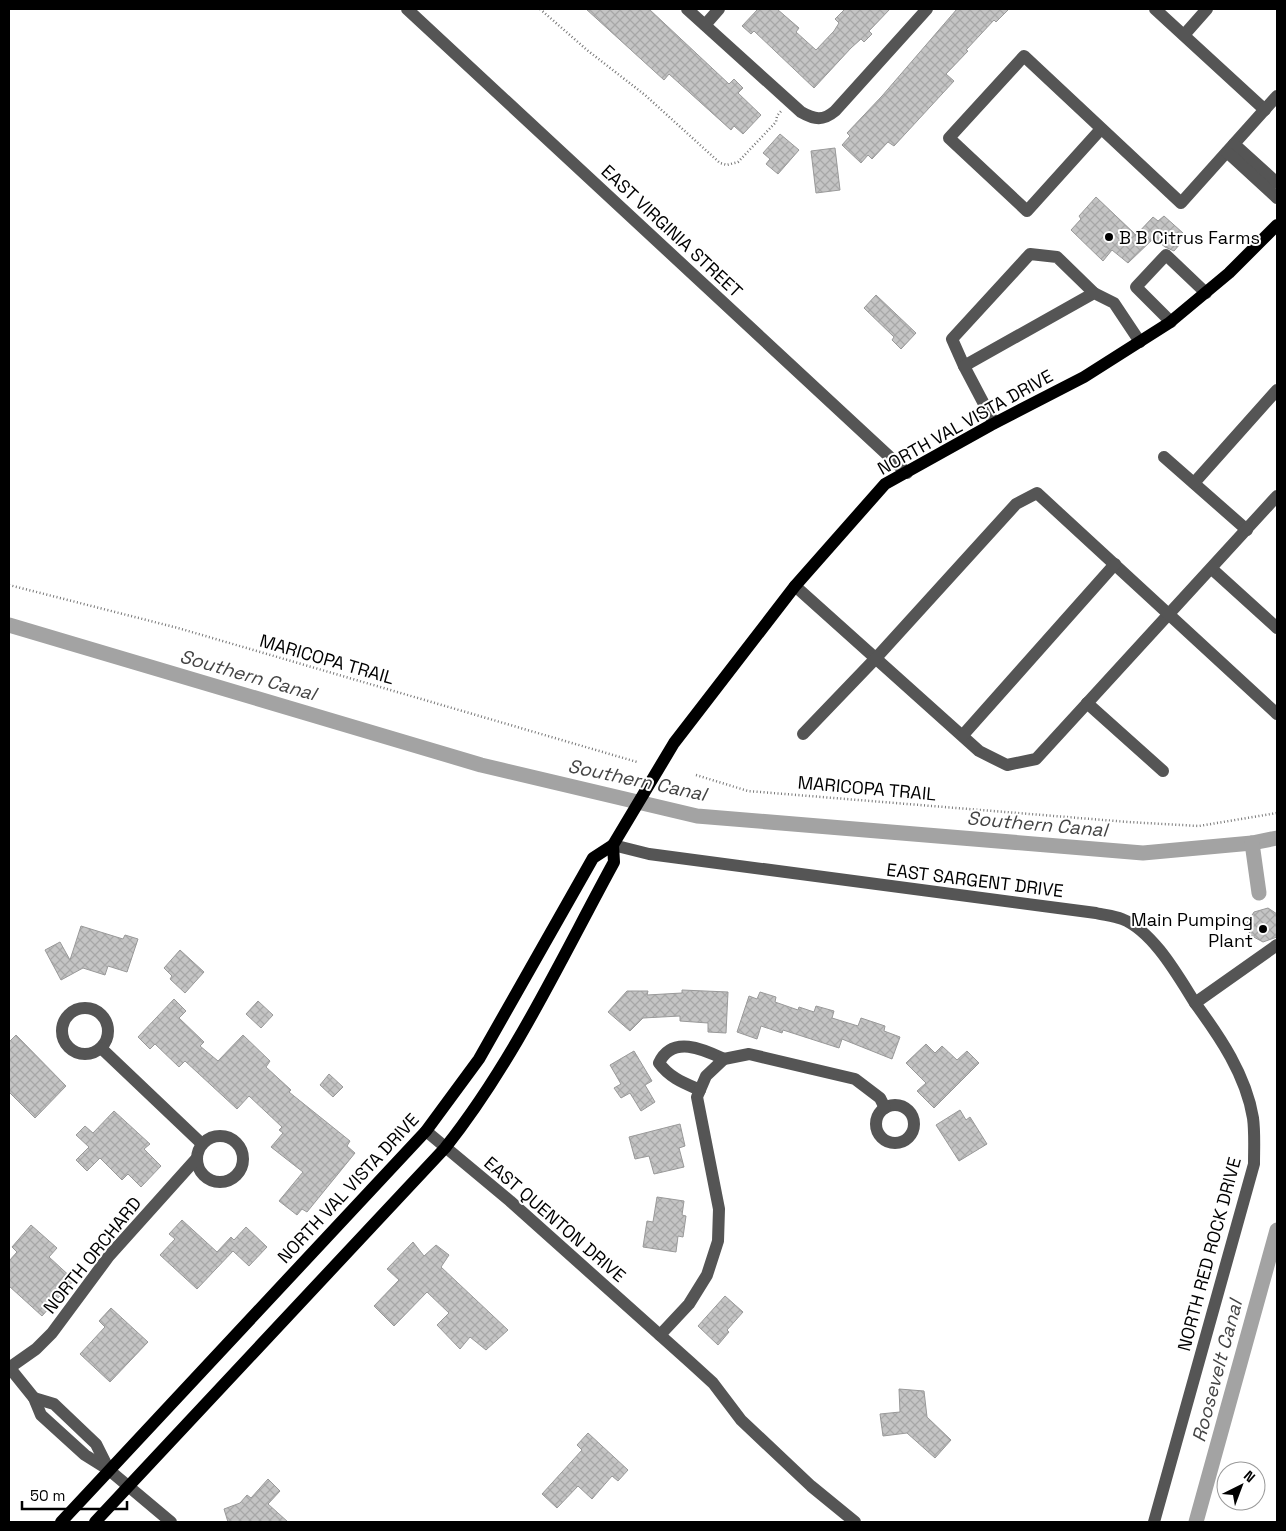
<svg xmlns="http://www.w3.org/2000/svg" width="1286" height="1531" font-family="'Space Grotesk',sans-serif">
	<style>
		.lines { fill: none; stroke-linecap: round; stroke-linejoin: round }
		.canal { stroke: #a3a3a3; stroke-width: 15 }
		.building { fill: url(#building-cross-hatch); stroke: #999 }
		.path { stroke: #777; stroke-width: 2.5; stroke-dasharray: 1 2.5; stroke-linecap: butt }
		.minor { stroke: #555; stroke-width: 12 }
		.major { stroke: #000; stroke-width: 12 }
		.poi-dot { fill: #000; stroke: #fff; stroke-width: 2 }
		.labels { text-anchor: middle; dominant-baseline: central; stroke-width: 4; stroke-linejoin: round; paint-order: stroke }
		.street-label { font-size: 18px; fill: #000; stroke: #fff }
		.poi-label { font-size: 18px; fill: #000; stroke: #fff; text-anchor: start }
		.water-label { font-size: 19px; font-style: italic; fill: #444; stroke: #fff }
	</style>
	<defs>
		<pattern id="building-cross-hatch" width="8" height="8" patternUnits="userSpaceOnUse" patternTransform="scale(1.25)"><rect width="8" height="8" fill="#c4c4c4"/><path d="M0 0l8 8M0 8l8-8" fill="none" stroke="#a7a7a7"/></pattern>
	</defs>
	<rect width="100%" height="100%" fill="#fff"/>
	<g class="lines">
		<!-- canal -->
		<g class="canal">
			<path d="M9 625 481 765 697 816 1143 853 1252 843 1277 838"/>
			<path d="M1252 843 1259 893"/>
			<path d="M1196 1522 1277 1230"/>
		</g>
	</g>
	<!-- building -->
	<g class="building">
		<path d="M586 9H649L729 84 734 79 743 88 738 93 761 115 743 134 734 126 731 130 669 74 664 80Z"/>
		<path d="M758 9H777L799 28 796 32 816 50 834 31 839 23 835 19 845 9H890L869 31 872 34 864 42 861 39 851 48 814 88 754 31 751 34 742 26Z"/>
		<path d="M957 9H1009L996 22 994 20 966 50 968 51 946 74 954 81 894 146 888 142 872 159 868 155 861 163 842 145 850 136 847 133 882 96Z"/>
		<path d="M780 134 799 150 778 174 766 164 770 159 763 153Z"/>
		<path d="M835 148 840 190 816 193 811 151Z"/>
		<path d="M1096 197 1136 235 1153 217 1158 221 1164 216 1183 233 1177 239 1180 244 1174 251 1165 247 1154 238 1128 263 1112 250 1103 261 1071 230 1081 219 1079 216Z"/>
		<path d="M876 295 916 333 901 349 892 340 894 337 864 308Z"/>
		<path d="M1268 908 1277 914V937L1263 942 1250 935 1247 923 1254 912Z"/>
		<path d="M81 926 123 939 125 935 138 939 127 972 108 966 105 975 83 968 61 980 45 950 60 942 70 960Z"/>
		<path d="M180 950 204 972 185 993 170 979 172 976 164 968Z"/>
		<path d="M682 990 728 992 726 1033 708 1032V1023L680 1021V1016L643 1018 630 1031 608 1012 627 991H648L647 995 682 993Z"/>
		<path d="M760 992 776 997 775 1002 798 1010 799 1007 814 1012 816 1006 834 1011 832 1018 858 1026 861 1018 885 1026 884 1031 900 1037 892 1059 842 1039 839 1048 783 1030 782 1033 761 1026 757 1039 737 1032 749 996 757 999Z"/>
		<path d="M174 999 186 1011 179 1018 204 1042 200 1046 218 1061 243 1035 270 1061 266 1067 291 1090 289 1092 350 1141 347 1146 355 1153 307 1212 302 1209 297 1215 279 1201 303 1172 271 1147 283 1133 279 1130 282 1127 249 1096 237 1109 185 1061 179 1067 155 1044 150 1049 138 1037Z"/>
		<path d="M258 1001 273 1015 261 1028 246 1014Z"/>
		<path d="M16 1035 66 1086 35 1118 9 1092V1042Z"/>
		<path d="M926 1044 935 1053 942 1046 957 1060 967 1051 979 1063 934 1108 917 1091 926 1083 906 1063Z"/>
		<path d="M634 1051 652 1081 645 1085 655 1102 641 1111 630 1093 621 1098 614 1088 621 1084 610 1065Z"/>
		<path d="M329 1074 343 1087 333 1097 320 1085Z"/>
		<path d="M960 1110 966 1120 970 1117 987 1144 959 1161 936 1125Z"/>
		<path d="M114 1111 150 1144 144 1149 161 1166 141 1187 128 1174 122 1180 100 1158 87 1171 76 1160 89 1147 76 1135 85 1126 93 1133Z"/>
		<path d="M680 1124 685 1146 679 1148 684 1167 654 1174 649 1156 635 1159 629 1137Z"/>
		<path d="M657 1197 684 1201 682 1215 686 1216 683 1237 678 1236 676 1252 643 1247 647 1221 653 1222Z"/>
		<path d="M182 1220 217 1252 231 1237 234 1240 246 1227 267 1247 249 1266 233 1251 197 1289 160 1255 175 1239 169 1234Z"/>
		<path d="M31 1225 57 1248 49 1257 74 1280 42 1316 9 1286V1261L17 1252 12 1247Z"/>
		<path d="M413 1242 424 1256 436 1245 449 1255 441 1267 508 1330 486 1350 470 1337 460 1349 437 1325 449 1313 427 1292 394 1326 374 1306 399 1280 387 1269Z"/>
		<path d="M725 1296 743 1312 727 1330 729 1332 718 1345 698 1326Z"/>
		<path d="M111 1308 148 1342 110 1382 80 1354 105 1327 99 1321Z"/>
		<path d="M899 1389 924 1391 927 1417 951 1440 935 1458 907 1433 883 1436 880 1414 900 1412Z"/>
		<path d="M588 1433 628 1470 618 1481 612 1476 592 1499 578 1486 557 1508 542 1494 582 1450 577 1445Z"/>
		<path d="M268 1479 280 1491 268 1504 288 1522H228L224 1509 240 1503 247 1495 251 1498Z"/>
	</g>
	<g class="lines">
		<!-- path -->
		<g class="path">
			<path d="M540 9 587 50 645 95 720 163 727 165 738 162 776 122 777 116 782 110"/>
			<path d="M9 585 178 628 637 762"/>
			<path d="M696 775 748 791 1128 822 1199 826 1277 813"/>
		</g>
		<!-- minor -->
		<g class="minor">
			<path d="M407 9 907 473"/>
			<path d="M687 9 801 112C815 120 823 121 835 111L927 9"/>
			<path d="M1155 9 1265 110"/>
			<path d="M705 25 719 9"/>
			<path d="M1184 35 1207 9"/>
			<path d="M1101 129 1027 211 949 138 1024 56 1181 203 1277 96"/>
			<path d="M1234 144 1277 183"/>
			<path d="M1227 152 1277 198"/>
			<path d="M1171 322 1136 287 1166 255 1206 293"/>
			<path d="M964 366 952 339 1030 254 1057 257 1094 293"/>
			<path d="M994 423 964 366 1094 293 1114 303 1140 342"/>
			<path d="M1164 457 1247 530"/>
			<path d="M1194 483 1277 390"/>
			<path d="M1212 569 1277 628"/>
			<path d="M795 586 979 751 1007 765 1036 759 1277 496"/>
			<path d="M1087 703 1163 771"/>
			<path d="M803 734 876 658 1016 504 1037 493 1277 714"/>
			<path d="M963 735 1115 564"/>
			<path d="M613 845 649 854 1096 913C1104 915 1114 916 1122 919 1153 931 1178 976 1195 1003L1277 945"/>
			<circle cx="85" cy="1031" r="23"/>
			<path d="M101 1048 202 1144"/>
			<path d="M700 1090C684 1083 670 1078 659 1063 672 1035 703 1049 724 1059"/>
			<circle cx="895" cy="1124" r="19"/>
			<path d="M426 1131 510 1201 690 1362 713 1383 741 1420 811 1486 855 1522"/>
			<circle cx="220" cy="1159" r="23"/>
			<path d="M660 1335 689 1304 707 1275 718 1241 719 1209 697 1097 706 1076 724 1059 749 1054 855 1079 880 1098 885 1108"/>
			<path d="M9 1367 34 1398 41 1415 85 1455 109 1470 171 1522"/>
			<path d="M9 1368 36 1349 52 1333 109 1256 197 1158"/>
			<path d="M34 1398 54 1404 96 1444 109 1470"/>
			<path d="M1154 1522 1254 1164C1254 1149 1255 1133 1253 1118 1246 1075 1220 1037 1195 1003"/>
		</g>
		<!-- major -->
		<g class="major">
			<path d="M61 1522 426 1131 479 1059 593 858 613 845 674 743 795 586 885 484 991 425 1084 377 1169 323 1229 273 1277 225"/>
			<path d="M95 1522 445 1148C514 1061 561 959 614 862L613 845"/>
		</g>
	</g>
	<!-- markers -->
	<g class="poi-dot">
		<circle cx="1109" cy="237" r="5"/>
		<circle cx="1263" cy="929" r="5"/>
	</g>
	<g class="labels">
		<!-- street labels -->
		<g class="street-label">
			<text transform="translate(672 231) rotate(43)">EAST VIRGINIA STREET</text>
			<text transform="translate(965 422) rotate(-29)">NORTH VAL VISTA DRIVE</text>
			<text transform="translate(327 659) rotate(16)">MARICOPA TRAIL</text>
			<text transform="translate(867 788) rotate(5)">MARICOPA TRAIL</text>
			<text transform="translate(975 880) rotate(7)">EAST SARGENT DRIVE</text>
			<text transform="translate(348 1188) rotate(-47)">NORTH VAL VISTA DRIVE</text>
			<text transform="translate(555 1219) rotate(41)">EAST QUENTON DRIVE</text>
			<text transform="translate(1209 1254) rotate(-75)">NORTH RED ROCK DRIVE</text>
			<text transform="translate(92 1255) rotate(-51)">NORTH ORCHARD</text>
		</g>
		<!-- poi labels -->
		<g class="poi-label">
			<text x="1119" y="237">B B Citrus Farms</text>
			<text x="1253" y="919" text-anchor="end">Main Pumping<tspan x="1253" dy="21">Plant</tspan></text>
		</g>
		<!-- water labels -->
		<g class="water-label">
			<text transform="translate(248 675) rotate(16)">Southern Canal</text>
			<text transform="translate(637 780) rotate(12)">Southern Canal</text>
			<text transform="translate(1037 824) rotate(5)">Southern Canal</text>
			<text transform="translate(1217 1371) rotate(-75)">Roosevelt Canal</text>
		</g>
	</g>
	<!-- border -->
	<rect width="1286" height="1531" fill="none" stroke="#000000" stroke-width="20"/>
	<!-- north arrow -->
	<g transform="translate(1241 1486) rotate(42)"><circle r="24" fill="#ffffff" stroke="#999999"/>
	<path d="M0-4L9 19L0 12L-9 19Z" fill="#000000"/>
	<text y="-8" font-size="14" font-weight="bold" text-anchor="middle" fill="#000000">N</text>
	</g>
	<!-- scale -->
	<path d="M22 1501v8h105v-8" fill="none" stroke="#000000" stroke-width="2.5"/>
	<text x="30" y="1501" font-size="15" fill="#000000" stroke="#ffffff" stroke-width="4" paint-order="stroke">50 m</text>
</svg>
